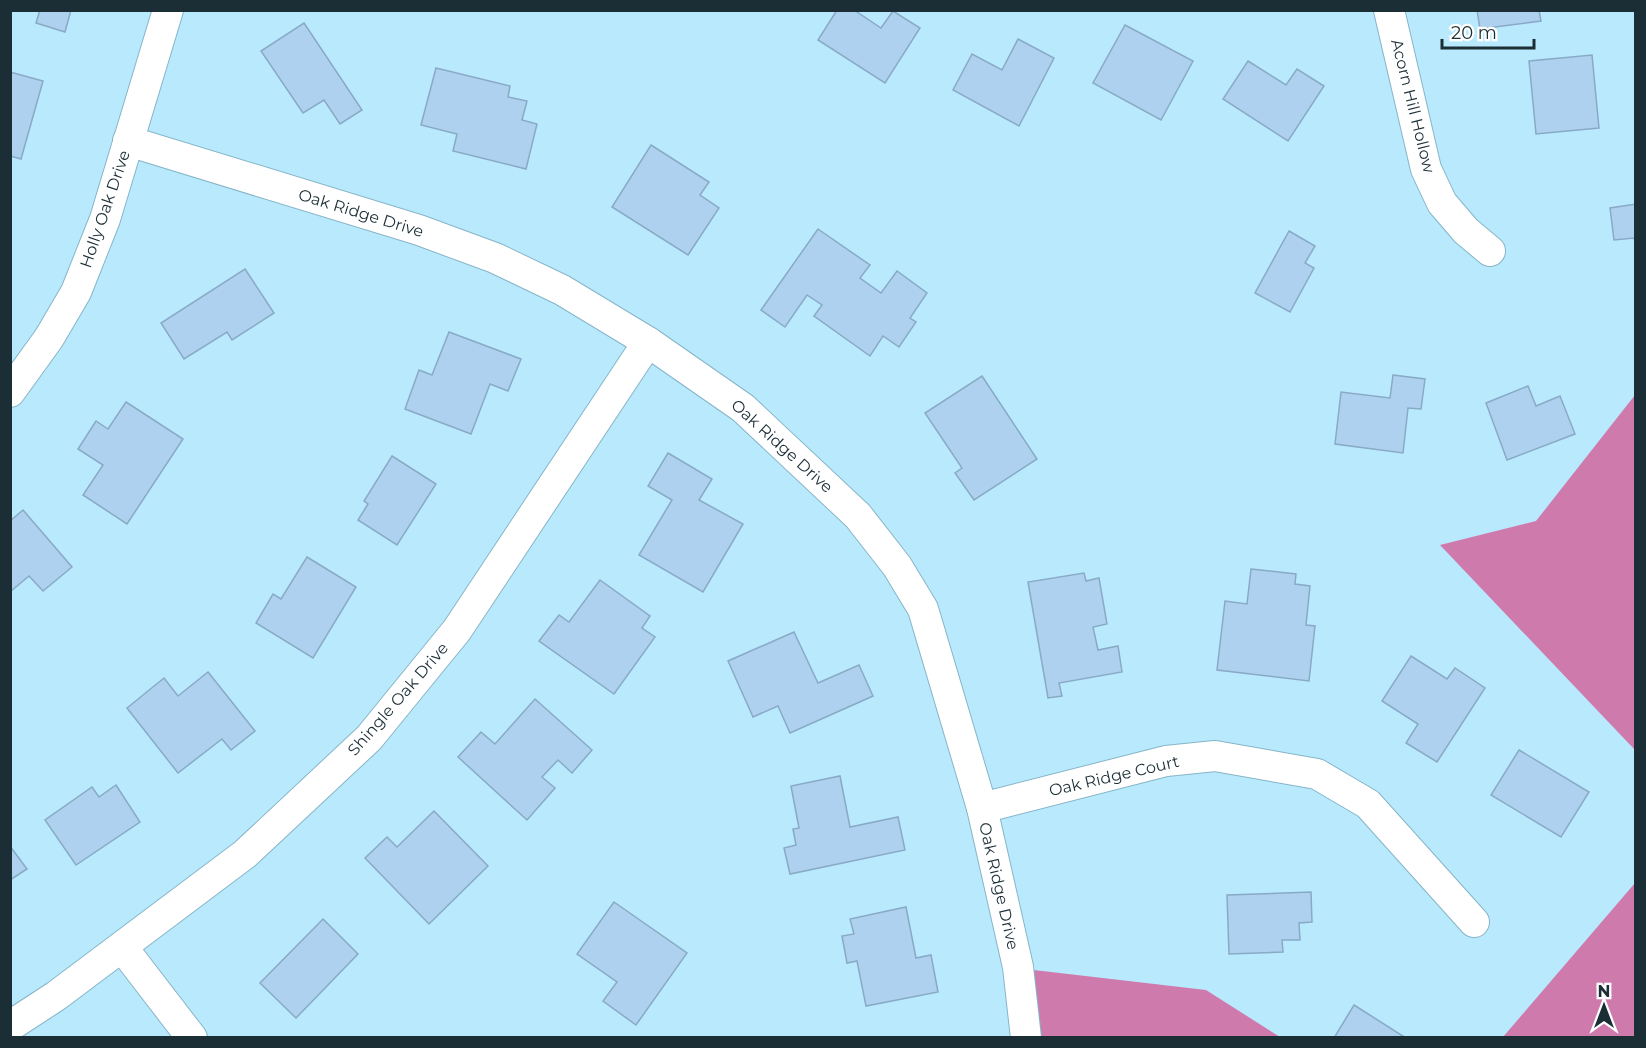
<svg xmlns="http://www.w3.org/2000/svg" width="1646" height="1048" font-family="Montserrat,sans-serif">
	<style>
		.forest { fill: #cf7aad }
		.building { fill: #aed1ef; stroke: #88aac7; stroke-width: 1.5 }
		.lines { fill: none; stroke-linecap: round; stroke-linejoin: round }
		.street-casing { stroke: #86b5c8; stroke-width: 32 }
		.street { stroke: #fff; stroke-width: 30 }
		.labels { text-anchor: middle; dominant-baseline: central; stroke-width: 6; stroke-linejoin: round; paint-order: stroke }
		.street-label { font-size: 16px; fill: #1b2e36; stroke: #fff }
	</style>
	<rect width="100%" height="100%" fill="#b9e9fc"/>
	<!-- forest -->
	<g class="forest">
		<path d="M1635 395V750L1440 545 1536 521Z"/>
		<path d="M1635 883V1037H1503Z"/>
		<path d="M1025 969 1206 990 1280 1037H1031Z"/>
	</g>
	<!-- building -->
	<g class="building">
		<path d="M40 10H71L65 32 36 23Z"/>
		<path d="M837 10H854L881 28 893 11 920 28 885 83 818 40Z"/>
		<path d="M1477 10H1539L1541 21 1480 29Z"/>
		<path d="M304 23 362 110 340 124 324 100 303 113 261 51Z"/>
		<path d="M1125 25 1193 61 1161 120 1093 83Z"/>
		<path d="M1018 39 1054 58 1019 126 953 90 972 54 1002 70Z"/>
		<path d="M1592 55 1599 128 1536 134 1529 61Z"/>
		<path d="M1248 61 1286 85 1297 69 1324 86 1288 141 1223 99Z"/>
		<path d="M436 68 510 86 508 97 527 101 522 120 537 124 526 169 453 151 457 134 421 125Z"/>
		<path d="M10 72 43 81 21 159 10 156Z"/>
		<path d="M651 145 709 182 700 195 719 208 688 255 612 207Z"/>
		<path d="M1636 204V246L1634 238 1614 240 1610 208Z"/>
		<path d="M818 229 870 265 860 278 881 293 897 271 927 293 910 318 916 322 899 347 883 336 870 356 814 316 822 305 807 295 785 327 761 310Z"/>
		<path d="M1289 231 1315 246 1305 263 1314 268 1290 312 1255 293Z"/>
		<path d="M245 269 274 313 232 340 227 332 184 359 161 323Z"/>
		<path d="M449 332 521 359 508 391 490 384 471 434 405 409 419 370 432 375Z"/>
		<path d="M1393 375 1425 379 1421 409 1408 408 1403 453 1335 444 1341 392 1390 398Z"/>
		<path d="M982 376 1037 459 974 500 955 473 962 468 925 413Z"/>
		<path d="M1528 386 1536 406 1560 396 1575 434 1507 460 1486 403Z"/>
		<path d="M126 402 183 439 127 524 83 495 103 465 78 449 96 421 108 429Z"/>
		<path d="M668 453 712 479 699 500 743 524 703 592 639 555 672 500 648 486Z"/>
		<path d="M392 456 436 484 397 545 358 520 368 504 364 501Z"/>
		<path d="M23 510 72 567 43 591 29 576 10 592V521Z"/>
		<path d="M307 557 356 587 313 658 256 623 273 594 281 599Z"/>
		<path d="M1251 569 1296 574 1295 584 1310 586 1306 625 1315 626 1309 681 1217 670 1225 601 1247 604Z"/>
		<path d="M1084 573 1086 581 1099 578 1107 624 1093 627 1098 650 1118 646 1122 672 1059 683 1062 696 1048 698 1028 582Z"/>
		<path d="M600 580 650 616 642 628 655 637 614 694 539 641 559 615 569 622Z"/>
		<path d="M794 632 818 683 859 665 873 696 790 733 778 706 753 717 728 661Z"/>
		<path d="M1411 656 1447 679 1455 668 1485 688 1437 762 1406 743 1418 724 1382 701Z"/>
		<path d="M208 672 255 731 231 750 222 739 178 773 127 708 164 678 178 696Z"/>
		<path d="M535 699 592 750 572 773 558 760 542 777 555 788 527 820 458 757 481 732 495 744Z"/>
		<path d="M1519 750 1589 792 1561 837 1491 795Z"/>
		<path d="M840 776 850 827 898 817 905 850 790 874 784 848 796 845 793 829 799 828 791 786Z"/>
		<path d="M116 785 140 822 76 865 45 820 92 787 99 797Z"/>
		<path d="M434 811 488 866 429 924 365 858 387 837 397 847Z"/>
		<path d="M10 846 27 869 10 880Z"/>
		<path d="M1311 892 1312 922 1299 923 1300 940H1282L1283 952 1229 954 1227 895Z"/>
		<path d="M614 902 687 953 636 1025 603 1001 617 982 577 954Z"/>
		<path d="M906 907 916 958 931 955 938 992 866 1006 857 961 847 963 842 936 854 934 850 919Z"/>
		<path d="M323 919 358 954 296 1018 260 983Z"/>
		<path d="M1354 1005 1406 1038H1334Z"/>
	</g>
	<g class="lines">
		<defs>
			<g id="street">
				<path d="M1389 10 1426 169 1442 203 1466 231 1490 251"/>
				<path d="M128 141 419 230 495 258 562 290 648 342 743 408 858 516 897 566 923 609 982 808 1018 967 1026 1038"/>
				<path d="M10 392 49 338 76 292 105 219 168 10"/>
				<path d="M982 808 1166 761 1215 756 1317 774 1368 804 1474 922"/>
				<path d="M122 947 192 1038"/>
				<path d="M10 1026 56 996 245 854 369 738 457 630 648 342"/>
			</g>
		</defs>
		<!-- street casing -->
		<use href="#street" class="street-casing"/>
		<!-- street -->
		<use href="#street" class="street"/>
	</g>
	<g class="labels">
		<!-- street labels -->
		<g class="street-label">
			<text transform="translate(1413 106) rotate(76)">Acorn Hill Hollow</text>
			<text transform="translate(105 209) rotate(-71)">Holly Oak Drive</text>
			<text transform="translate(361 213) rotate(17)">Oak Ridge Drive</text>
			<text transform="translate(782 446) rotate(42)">Oak Ridge Drive</text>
			<text transform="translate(398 699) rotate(-49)">Shingle Oak Drive</text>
			<text transform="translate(1114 776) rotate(-13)">Oak Ridge Court</text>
			<text transform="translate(999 886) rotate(77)">Oak Ridge Drive</text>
		</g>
	</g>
	<!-- border -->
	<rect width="1646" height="1048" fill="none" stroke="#1b2e36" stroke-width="24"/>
	<!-- north arrow -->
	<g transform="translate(1604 1006)" stroke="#ffffff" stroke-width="4.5" paint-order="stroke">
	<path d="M0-4.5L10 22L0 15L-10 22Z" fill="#1b2e36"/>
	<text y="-9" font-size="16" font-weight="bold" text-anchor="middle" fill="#1b2e36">N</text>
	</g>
	<!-- scale -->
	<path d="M1442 39v9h92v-9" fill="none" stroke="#1b2e36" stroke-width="3"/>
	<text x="1451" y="39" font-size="18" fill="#1b2e36" stroke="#ffffff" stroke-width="4.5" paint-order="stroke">20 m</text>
</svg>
